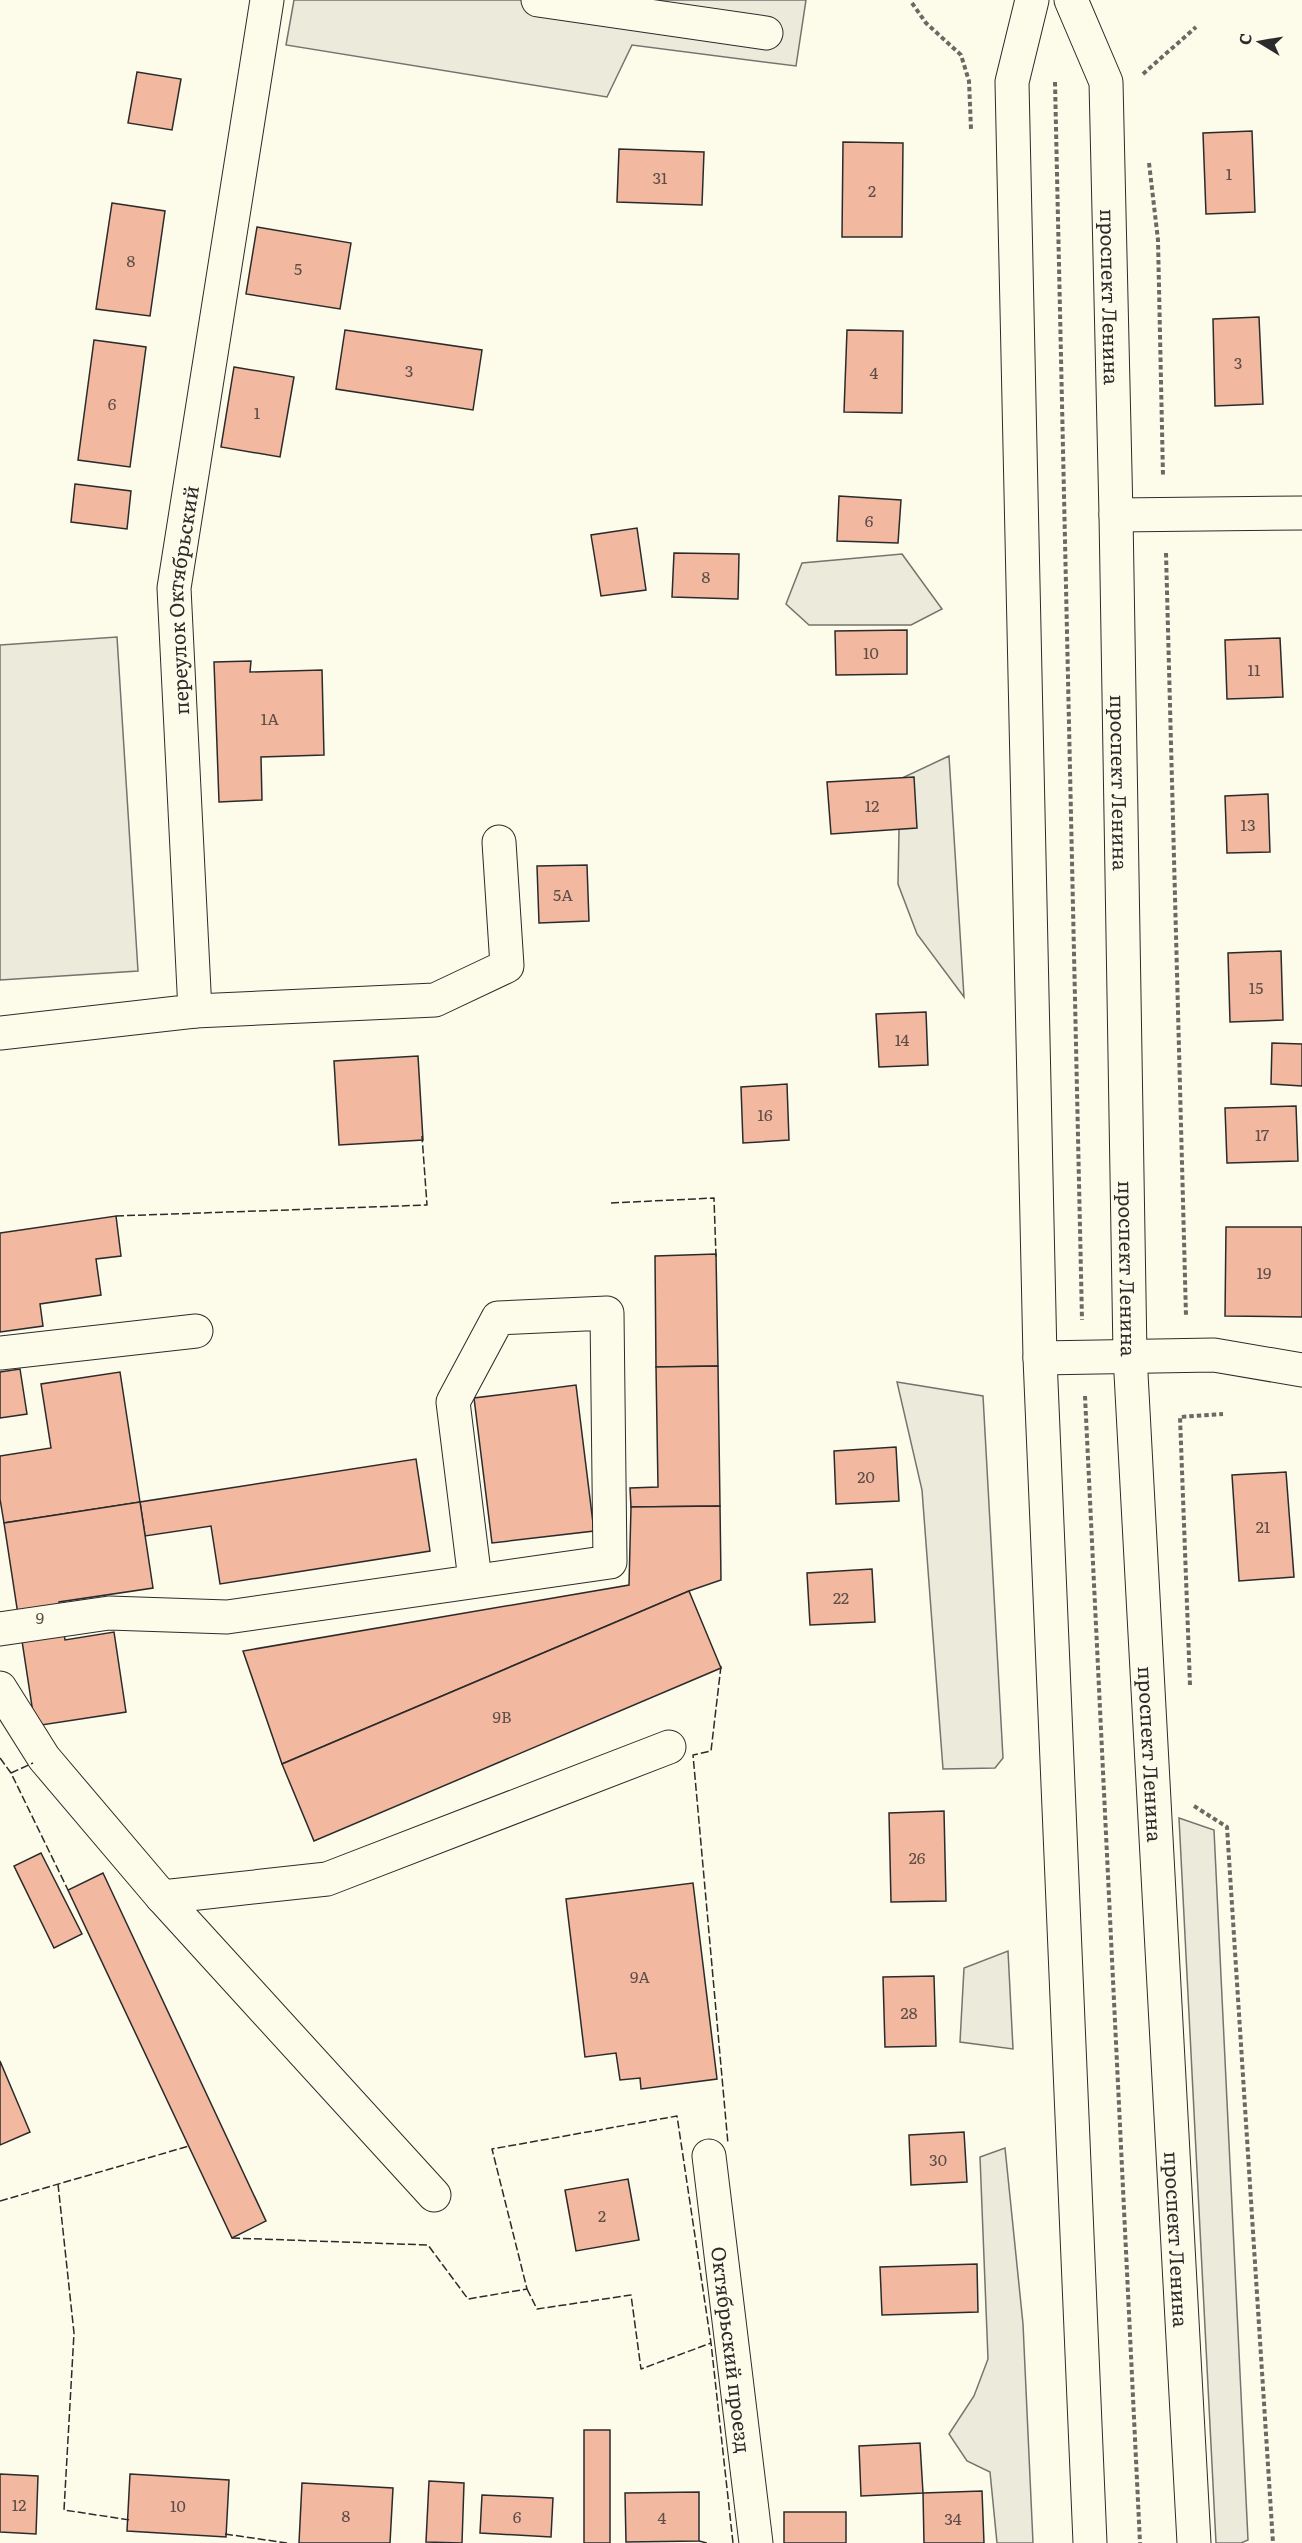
<svg xmlns="http://www.w3.org/2000/svg" width="1302" height="2543" font-family="Literata,serif">
	<style>
		.green { fill: #ecebdb; stroke: #74746e; stroke-width: 1.5 }
		.parking { fill: #eceadb; stroke: #74746e; stroke-width: 1.5 }
		.building { fill: #f2b8a0; stroke: #2b2b2b; stroke-width: 1.5 }
		.lines { fill: none; stroke-linecap: round; stroke-linejoin: round }
		.minor-casing { stroke: #2b2b2b; stroke-width: 35 }
		.path { stroke: #6a6964; stroke-width: 4; stroke-dasharray: 4.5 3; stroke-linecap: butt }
		.minor { stroke: #fdfbea; stroke-width: 33 }
		.fence { stroke: #2b2b2b; stroke-width: 1.5; stroke-dasharray: 8 3; stroke-linecap: butt }
		.labels { text-anchor: middle; dominant-baseline: central; stroke-width: 4.5; stroke-linejoin: round; paint-order: stroke }
		.number-label { font-size: 16px; fill: #5d4e48 }
		.street-label { font-size: 20px; fill: #2b2b2b; stroke: #fdfbea }
	</style>
	<rect width="100%" height="100%" fill="#fdfbea"/>
	<!-- green -->
	<g class="green">
		<path d="M902 554 942 609 911 625H809L786 604 802 563Z"/>
		<path d="M117 637 138 971 0 980V645Z"/>
		<path d="M949 756 964 997 917 934 898 884 900 779Z"/>
		<path d="M897 1382 983 1396 1003 1758 995 1768 943 1769 922 1490Z"/>
		<path d="M1008 1951 1013 2049 960 2042 964 1968Z"/>
		<path d="M1005 2148 1023 2324 1033 2543H997L990 2472 967 2461 949 2434 974 2396 988 2359 980 2157Z"/>
	</g>
	<!-- parking -->
	<g class="parking">
		<path d="M294 0H806L796 66 632 45 607 97 286 45Z"/>
		<path d="M1179 1818 1214 1830 1248 2540 1241 2543H1216Z"/>
	</g>
	<!-- building -->
	<g class="building">
		<path d="M137 72 181 79 172 130 128 123Z"/>
		<path d="M1252 131 1255 212 1206 214 1203 133Z"/>
		<path d="M843 142 903 143 902 237H842Z"/>
		<path d="M619 149 704 152 702 205 617 202Z"/>
		<path d="M112 203 165 211 150 316 96 309Z"/>
		<path d="M257 227 351 243 340 309 246 294Z"/>
		<path d="M1259 317 1263 404 1215 406 1213 319Z"/>
		<path d="M345 330 482 350 473 410 336 389Z"/>
		<path d="M847 330 903 331 902 413 844 412Z"/>
		<path d="M94 340 146 347 130 467 78 460Z"/>
		<path d="M234 367 294 377 280 457 221 447Z"/>
		<path d="M75 484 131 491 127 529 71 522Z"/>
		<path d="M839 496 901 500 898 543 837 541Z"/>
		<path d="M637 528 646 590 601 596 591 535Z"/>
		<path d="M674 553 739 554 738 599 672 597Z"/>
		<path d="M907 630V674L836 675 835 631Z"/>
		<path d="M1280 638 1283 697 1227 699 1225 640Z"/>
		<path d="M251 661 250 672 322 670 324 755 261 757 262 800 219 802 214 662Z"/>
		<path d="M914 777 917 828 831 834 827 782Z"/>
		<path d="M1268 794 1270 852 1227 853 1225 796Z"/>
		<path d="M587 865 589 921 539 923 537 866Z"/>
		<path d="M1281 951 1283 1020 1230 1022 1228 953Z"/>
		<path d="M926 1012 928 1065 879 1067 876 1014Z"/>
		<path d="M1272 1043 1302 1044V1086L1271 1084Z"/>
		<path d="M418 1056 423 1140 339 1145 334 1061Z"/>
		<path d="M787 1084 789 1140 743 1143 741 1087Z"/>
		<path d="M1296 1106 1298 1161 1227 1163 1225 1108Z"/>
		<path d="M116 1216 121 1256 96 1259 101 1295 40 1304 43 1326 0 1332V1233Z"/>
		<path d="M1226 1227H1302V1317L1225 1316Z"/>
		<path d="M716 1254 718 1366 656 1367 655 1256Z"/>
		<path d="M718 1366 720 1506 631 1507 630 1488 658 1487 656 1367Z"/>
		<path d="M20 1369 27 1414 0 1418V1372Z"/>
		<path d="M120 1372 140 1502 4 1523 0 1499V1456L51 1448 41 1384Z"/>
		<path d="M576 1385 594 1531 492 1543 474 1398Z"/>
		<path d="M896 1447 899 1501 836 1504 834 1451Z"/>
		<path d="M416 1459 430 1551 220 1584 211 1526 145 1536 140 1502Z"/>
		<path d="M1286 1472 1294 1577 1239 1581 1232 1475Z"/>
		<path d="M140 1502 153 1588 59 1602 65 1640 114 1632 126 1712 35 1726 4 1523Z"/>
		<path d="M720 1506 721 1580 689 1591 282 1764 243 1651 629 1585 631 1507Z"/>
		<path d="M872 1569 875 1622 810 1625 807 1573Z"/>
		<path d="M689 1591 721 1668 314 1841 282 1764Z"/>
		<path d="M944 1811 946 1901 891 1902 889 1813Z"/>
		<path d="M41 1853 82 1934 54 1948 14 1866Z"/>
		<path d="M103 1873 266 2221 232 2238 68 1890Z"/>
		<path d="M693 1883 717 2079 641 2089 640 2078 620 2080 616 2053 585 2057 566 1899Z"/>
		<path d="M934 1976 936 2046 885 2047 883 1977Z"/>
		<path d="M0 2061 30 2132 0 2145Z"/>
		<path d="M964 2132 967 2182 911 2185 909 2135Z"/>
		<path d="M628 2179 639 2240 576 2251 565 2190Z"/>
		<path d="M977 2264 978 2312 882 2315 880 2267Z"/>
		<rect x="584" y="2430" width="26" height="113"/>
		<path d="M920 2443 923 2493 861 2496 859 2446Z"/>
		<path d="M0 2474 38 2476 36 2534 0 2532Z"/>
		<path d="M130 2474 229 2480 226 2537 127 2531Z"/>
		<path d="M429 2481 464 2483 462 2543 426 2542Z"/>
		<path d="M302 2483 393 2488 390 2543H299Z"/>
		<path d="M982 2491 984 2543H924L923 2493Z"/>
		<path d="M699 2492V2541L626 2542 625 2493Z"/>
		<path d="M482 2495 553 2498 551 2537 480 2533Z"/>
		<rect x="784" y="2512" width="62" height="31"/>
	</g>
	<g class="lines">
		<defs>
			<g id="minor">
				<path d="M538 0 766 33"/>
				<path d="M1032 0 1012 82 1040 1358 1090 2543"/>
				<path id="s1" d="M1071 0 1106 82 1116 515 1130 1355 1194 2543"/>
				<path d="M1116 515 1302 513"/>
				<path d="M195 1011 435 1000 507 966 499 842"/>
				<path id="s2" d="M0 1033 195 1011 174 588 267 0"/>
				<path d="M0 1353 196 1331"/>
				<path d="M1040 1358 1214 1355 1302 1370"/>
				<path d="M0 1629 109 1613 227 1617 610 1562 607 1313 498 1318 453 1402 475 1580"/>
				<path d="M0 1688 44 1758 162 1897 327 1879 669 1747"/>
				<path d="M162 1897 434 2195"/>
				<path id="s3" d="M709 2156 756 2543"/>
			</g>
		</defs>
		<!-- minor casing -->
		<use href="#minor" class="minor-casing"/>
		<!-- path -->
		<g class="path">
			<path d="M912 3 926 23 961 55 969 81 971 129"/>
			<path d="M1143 74 1196 27"/>
			<path d="M1055 82 1082 1320"/>
			<path d="M1149 163 1158 240 1163 476"/>
			<path d="M1166 553 1186 1316"/>
			<path d="M1085 1396 1140 2543"/>
			<path d="M1190 1685 1180 1417 1223 1414"/>
			<path d="M1194 1806 1227 1827 1273 2543"/>
		</g>
		<!-- minor -->
		<use href="#minor" class="minor"/>
		<!-- fence -->
		<g class="fence">
			<path d="M611 1203 714 1198 716 1257"/>
			<path d="M116 1216 427 1205 422 1136"/>
			<path d="M721 1666 711 1751 693 1755 728 2144"/>
			<path d="M0 1758 11 1773 68 1890"/>
			<path d="M11 1773 33 1763"/>
			<path d="M58 2184 74 2333 64 2510 130 2520"/>
			<path d="M0 2201 189 2146"/>
			<path d="M232 2238 428 2245 468 2299 527 2289 492 2149 677 2116 711 2343 733 2543"/>
			<path d="M527 2289 537 2309 631 2295 641 2369 711 2343"/>
			<path d="M225 2534 287 2543"/>
			<path d="M699 2541 707 2543"/>
		</g>
	</g>
	<g class="labels">
		<!-- number labels -->
		<g class="number-label">
			<text x="1229" y="173">1</text>
			<text x="660" y="177">31</text>
			<text x="872" y="190">2</text>
			<text x="131" y="260">8</text>
			<text x="298" y="268">5</text>
			<text x="1238" y="362">3</text>
			<text x="409" y="370">3</text>
			<text x="874" y="372">4</text>
			<text x="112" y="403">6</text>
			<text x="257" y="412">1</text>
			<text x="869" y="520">6</text>
			<text x="706" y="576">8</text>
			<text x="871" y="652">10</text>
			<text x="1254" y="669">11</text>
			<text x="270" y="718">1А</text>
			<text x="872" y="805">12</text>
			<text x="1248" y="824">13</text>
			<text x="563" y="894">5А</text>
			<text x="1256" y="987">15</text>
			<text x="902" y="1039">14</text>
			<text x="765" y="1114">16</text>
			<text x="1262" y="1134">17</text>
			<text x="1264" y="1272">19</text>
			<text x="866" y="1476">20</text>
			<text x="1263" y="1526">21</text>
			<text x="841" y="1597">22</text>
			<text x="40" y="1617">9</text>
			<text x="502" y="1716">9В</text>
			<text x="917" y="1857">26</text>
			<text x="640" y="1976">9А</text>
			<text x="909" y="2012">28</text>
			<text x="938" y="2159">30</text>
			<text x="602" y="2215">2</text>
			<text x="19" y="2504">12</text>
			<text x="178" y="2505">10</text>
			<text x="346" y="2515">8</text>
			<text x="517" y="2516">6</text>
			<text x="662" y="2517">4</text>
			<text x="953" y="2518">34</text>
		</g>
		<!-- street labels -->
		<g class="street-label">
			<text stroke="none"><textPath href="#s1" startOffset="304">проспект Ленина</textPath></text>
			<text stroke="none"><textPath href="#s2" startOffset="608">переулок Октябрьский</textPath></text>
			<text stroke="none"><textPath href="#s1" startOffset="790">проспект Ленина</textPath></text>
			<text stroke="none"><textPath href="#s1" startOffset="1276">проспект Ленина</textPath></text>
			<text stroke="none"><textPath href="#s1" startOffset="1762">проспект Ленина</textPath></text>
			<text stroke="none"><textPath href="#s1" startOffset="2248">проспект Ленина</textPath></text>
			<text stroke="none"><textPath href="#s3" startOffset="195">Октябрьский проезд</textPath></text>
		</g>
	</g>
	<!-- north arrow -->
	<g transform="translate(1260 42) rotate(281)" stroke="#fdfbea" stroke-width="4.5" paint-order="stroke">
	<path d="M0-4.5L10 22L0 15L-10 22Z" fill="#2b2b2b"/>
	<text y="-9" font-size="16" font-weight="bold" text-anchor="middle" fill="#2b2b2b">С</text>
	</g>
</svg>
